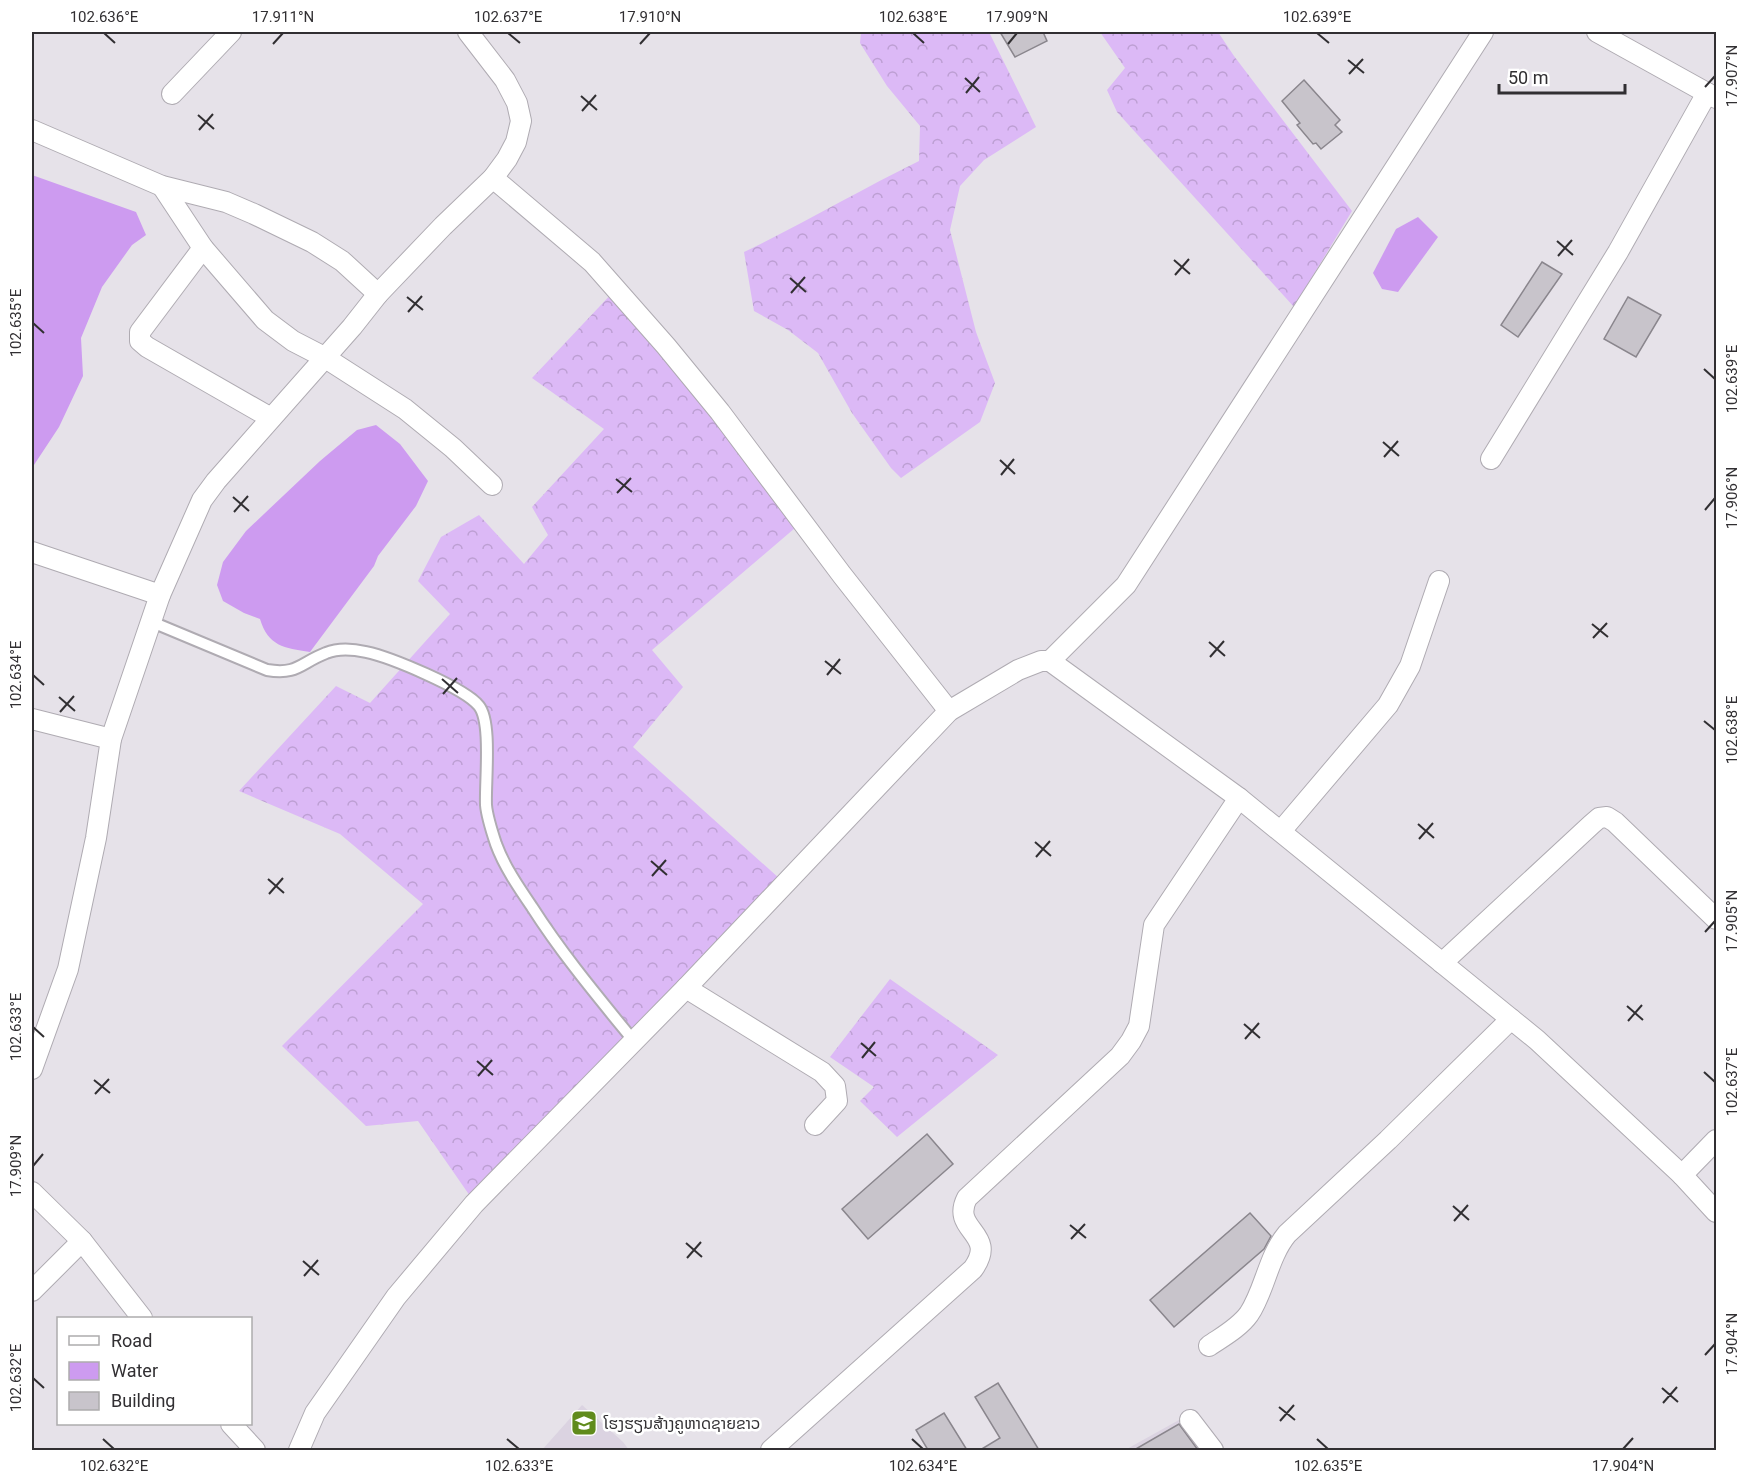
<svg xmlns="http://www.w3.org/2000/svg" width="1748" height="1482" font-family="Roboto,'Noto Sans Lao',sans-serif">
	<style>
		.built { fill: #dbd3e1 }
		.forest { fill: url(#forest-crowns) }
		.water { fill: #cd9bf0 }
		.building { fill: #c8c4cb; stroke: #8a868d; stroke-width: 1.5 }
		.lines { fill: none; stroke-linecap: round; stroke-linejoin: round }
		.service-casing { stroke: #afabb2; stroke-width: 14 }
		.minor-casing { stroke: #afabb2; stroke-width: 22 }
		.service { stroke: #fff; stroke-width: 10 }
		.minor { stroke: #fff; stroke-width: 20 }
		.ticks { fill: none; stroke: #312f32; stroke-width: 2 }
		.labels { text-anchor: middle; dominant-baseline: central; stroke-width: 5; stroke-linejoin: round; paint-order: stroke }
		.poi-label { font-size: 16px; fill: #312f32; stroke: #fff; text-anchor: start }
		.neatline { fill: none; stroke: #312f32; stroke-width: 2 }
		.ticks-label { font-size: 15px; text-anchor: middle; fill: #312f32 }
	</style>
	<defs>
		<pattern id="forest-crowns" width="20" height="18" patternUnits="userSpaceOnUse" patternTransform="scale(1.5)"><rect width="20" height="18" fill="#dcb9f6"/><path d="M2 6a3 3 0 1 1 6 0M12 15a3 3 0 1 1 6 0" fill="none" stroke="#bd9fd3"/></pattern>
	</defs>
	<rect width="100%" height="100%" fill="#e6e2e9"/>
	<!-- built -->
	<g class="built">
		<path d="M582 1405 623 1442 629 1450H542Z"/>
		<path d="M1179 1420 1202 1450H1125Z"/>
	</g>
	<!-- forest -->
	<g class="forest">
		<path d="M861 32H989L1036 127 984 160 960 186 950 230 976 332 995 383 980 422 901 478 891 468 852 413 818 353 788 330 754 311 744 252C804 223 860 190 919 161L920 126 887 86 860 43Z"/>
		<path d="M1100 32H1218L1234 56 1352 211 1294 307 1117 112 1107 90 1125 68Z"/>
		<path d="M616 289 802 522 652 650 683 687 633 747 780 879 470 1196 418 1121 366 1126 282 1046 423 904 340 834 239 791 336 686 370 703 450 614 418 581 441 537 479 515 524 564 548 535 532 507 604 429 532 378Z"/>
		<path d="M890 979 998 1055 897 1137 860 1101 874 1087 830 1057Z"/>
	</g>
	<!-- water -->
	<g class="water">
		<path d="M32 175 136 212 146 235 132 245 102 287 81 338 83 376 59 427 32 468Z"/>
		<path d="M1418 217 1438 237 1398 292 1382 289 1373 273 1396 229Z"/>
		<path d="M376 425 400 444 428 481 416 506 378 556 374 566 310 652C284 648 268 646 260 619L244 613 223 601 217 585 223 562 246 531 320 461 357 430Z"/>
	</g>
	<!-- building -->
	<g class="building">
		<path d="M1000 32H1043L1047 41 1015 57Z"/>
		<path d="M1304 80 1340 120 1335 125 1342 132 1321 149 1316 143 1313 144 1297 125 1300 123 1282 101Z"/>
		<path d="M1542 262 1562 274 1518 337 1501 325Z"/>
		<path d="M1628 297 1661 315 1636 357 1604 339Z"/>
		<path d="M927 1134 953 1164 868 1239 842 1209Z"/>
		<path d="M1250 1213 1271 1236 1264 1249 1174 1327 1150 1300Z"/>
		<path d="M998 1383 1039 1450H980L1000 1438 975 1397Z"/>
		<path d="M944 1413 967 1450H928L916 1430Z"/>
		<path d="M1179 1424 1198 1450H1134Z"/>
	</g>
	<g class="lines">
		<defs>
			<path id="service" d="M152 622 267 670C298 675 300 663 326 653 338 648 353 649 366 652 390 657 465 688 479 706 492 722 485 782 486 805 487 817 492 832 496 844 504 866 519 888 532 907 562 954 598 997 633 1040"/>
			<g id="minor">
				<path d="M1597 32 1716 98"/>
				<path d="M172 94 231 32"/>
				<path d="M32 130 162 186 226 202 254 214 312 242 342 261 378 294"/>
				<path d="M493 178 592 262 666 346 720 412 842 575 949 711"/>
				<path d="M162 186 203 248 265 320 293 341 324 357 405 409 453 448 492 485"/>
				<path d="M203 248 140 332V341L147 347 271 418"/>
				<path d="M1491 459 1618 252 1707 93"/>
				<path d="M32 552 160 595"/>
				<path d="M1050 661 1239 798 1537 1040 1682 1175 1716 1212"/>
				<path d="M32 719 111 739"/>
				<path d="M1281 831 1388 705 1410 666 1439 581"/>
				<path d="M1442 963 1592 824 1599 818 1607 817 1615 822 1716 919"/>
				<path d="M686 988 822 1072 835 1086 837 1101 815 1125"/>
				<path d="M32 1069 68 969 96 838 111 739 160 595 202 500 216 481 352 327 378 294 443 226 493 178 507 159 516 142 521 121 517 103 505 80 468 32"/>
				<path d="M1682 1175 1716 1140"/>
				<path d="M32 1192 82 1241 142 1318"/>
				<path d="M32 1291 82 1241"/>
				<path d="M1209 1346C1222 1337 1239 1328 1249 1314 1265 1290 1268 1257 1287 1234L1388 1140 1511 1019"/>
				<path d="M1190 1420 1213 1450"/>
				<path d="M231 1424 255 1450"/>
				<path d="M299 1450 315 1413 396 1297 474 1204 686 988 949 711 1018 670 1041 661H1050L1126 585 1483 32"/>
				<path d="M771 1450 973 1269C999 1233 950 1231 967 1198L1120 1056 1131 1041 1139 1026 1154 925 1239 798"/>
			</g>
		</defs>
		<!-- service casing -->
		<use href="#service" class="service-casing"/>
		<!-- minor casing -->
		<use href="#minor" class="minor-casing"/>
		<!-- service -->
		<use href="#service" class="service"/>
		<!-- minor -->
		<use href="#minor" class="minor"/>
	</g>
	<!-- ticks -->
	<path class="ticks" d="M104 33 115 43M508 33 520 43M913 33 924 43M1317 33 1329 43M273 44 283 33M640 44 650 33M1008 44 1017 33M1348 60 1364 73M1349 74 1363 59M965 78 980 92M1705 87 1715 76M966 93 979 77M581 96 597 110M582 111 596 95M198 115 214 129M199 130 213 114M1557 241 1573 255M1558 256 1572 240M1174 260 1190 274M1175 275 1189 259M790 278 806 292M791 293 805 277M407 297 423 310M408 312 422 296M33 323 44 333M1704 369 1715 379M1383 442 1399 456M1384 457 1398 441M1000 460 1015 474M1001 475 1014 459M616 479 632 492M617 493 631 478M233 497 249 511M1705 510 1715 498M234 512 248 496M1592 624 1608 637M1593 638 1607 623M1209 642 1225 656M1210 657 1224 641M825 661 841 674M33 675 44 685M827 675 840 659M442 679 458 693M443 694 457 678M59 697 75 711M60 712 74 696M1704 721 1715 730M1418 824 1434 838M1419 839 1433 823M1035 842 1051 856M1036 857 1050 841M651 861 667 875M652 876 666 860M268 879 284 893M269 894 283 878M1705 932 1715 921M1627 1006 1643 1020M1628 1021 1642 1005M1244 1024 1260 1038M33 1027 44 1037M1245 1039 1259 1023M861 1043 876 1056M862 1058 875 1042M477 1061 493 1075M1704 1072 1715 1082M478 1076 492 1060M94 1080 110 1093M95 1094 109 1079M33 1166 43 1154M1453 1206 1469 1220M1454 1221 1468 1205M1070 1225 1086 1238M1071 1239 1085 1224M686 1243 702 1257M687 1258 701 1242M303 1261 319 1275M304 1276 318 1260M1705 1355 1715 1344M33 1378 44 1388M1662 1388 1678 1402M1663 1403 1677 1387M1279 1407 1295 1420M1280 1421 1294 1405M103 1439 114 1449M507 1439 519 1449M912 1439 923 1449M1317 1439 1328 1449M1623 1449 1633 1438"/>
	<!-- icons -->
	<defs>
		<symbol id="school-square" viewBox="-11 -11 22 22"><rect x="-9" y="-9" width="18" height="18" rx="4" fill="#608b1c" stroke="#fff"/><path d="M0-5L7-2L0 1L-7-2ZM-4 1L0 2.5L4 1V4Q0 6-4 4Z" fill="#fff"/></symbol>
	</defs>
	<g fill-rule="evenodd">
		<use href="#school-square" x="569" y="1408" width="30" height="30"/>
	</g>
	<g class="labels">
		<!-- poi labels -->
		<g class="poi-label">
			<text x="604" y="1423">ໂຮງຮຽນສ້າງຄູຫາດຊາຍຂາວ</text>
		</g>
	</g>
	<!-- border -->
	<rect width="1748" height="1482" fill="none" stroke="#ffffff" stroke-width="66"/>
	<!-- legend -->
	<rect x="57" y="1317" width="195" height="108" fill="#ffffff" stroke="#adacad" stroke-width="1.5"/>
	<rect x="69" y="1336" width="30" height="9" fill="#ffffff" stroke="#adacad" stroke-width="1.5"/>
	<text x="111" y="1347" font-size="18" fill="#312f32">Road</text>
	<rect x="69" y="1362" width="30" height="18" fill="#cd9bf0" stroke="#adacad" stroke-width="1.5"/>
	<text x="111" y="1377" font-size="18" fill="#312f32">Water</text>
	<rect x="69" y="1392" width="30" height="18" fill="#c8c4cb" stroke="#adacad" stroke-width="1.5"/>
	<text x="111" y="1407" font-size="18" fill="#312f32">Building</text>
	<!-- scale -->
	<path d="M1499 84v9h126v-9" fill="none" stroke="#312f32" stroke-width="3"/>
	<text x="1508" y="84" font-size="18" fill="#312f32" stroke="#ffffff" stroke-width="4.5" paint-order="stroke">50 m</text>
	<rect x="33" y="33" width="1682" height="1416" class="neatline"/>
	<g class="ticks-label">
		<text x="104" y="22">102.636°E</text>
		<text x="283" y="22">17.911°N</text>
		<text x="508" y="22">102.637°E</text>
		<text x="650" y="22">17.910°N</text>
		<text x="913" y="22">102.638°E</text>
		<text x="1017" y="22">17.909°N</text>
		<text x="1317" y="22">102.639°E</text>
		<text transform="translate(1732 76) rotate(-90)" y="5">17.907°N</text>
		<text transform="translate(16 323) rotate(-90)" y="5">102.635°E</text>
		<text transform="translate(1732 379) rotate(-90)" y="5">102.639°E</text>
		<text transform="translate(1732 498) rotate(-90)" y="5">17.906°N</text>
		<text transform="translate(16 675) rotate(-90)" y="5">102.634°E</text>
		<text transform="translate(1732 730) rotate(-90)" y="5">102.638°E</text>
		<text transform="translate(1732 921) rotate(-90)" y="5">17.905°N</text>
		<text transform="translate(16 1027) rotate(-90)" y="5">102.633°E</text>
		<text transform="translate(1732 1082) rotate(-90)" y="5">102.637°E</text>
		<text transform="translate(16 1166) rotate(-90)" y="5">17.909°N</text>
		<text transform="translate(1732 1344) rotate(-90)" y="5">17.904°N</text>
		<text transform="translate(16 1378) rotate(-90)" y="5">102.632°E</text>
		<text x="114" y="1471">102.632°E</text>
		<text x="519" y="1471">102.633°E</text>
		<text x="923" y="1471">102.634°E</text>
		<text x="1328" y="1471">102.635°E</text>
		<text x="1623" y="1471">17.904°N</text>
	</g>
</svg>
